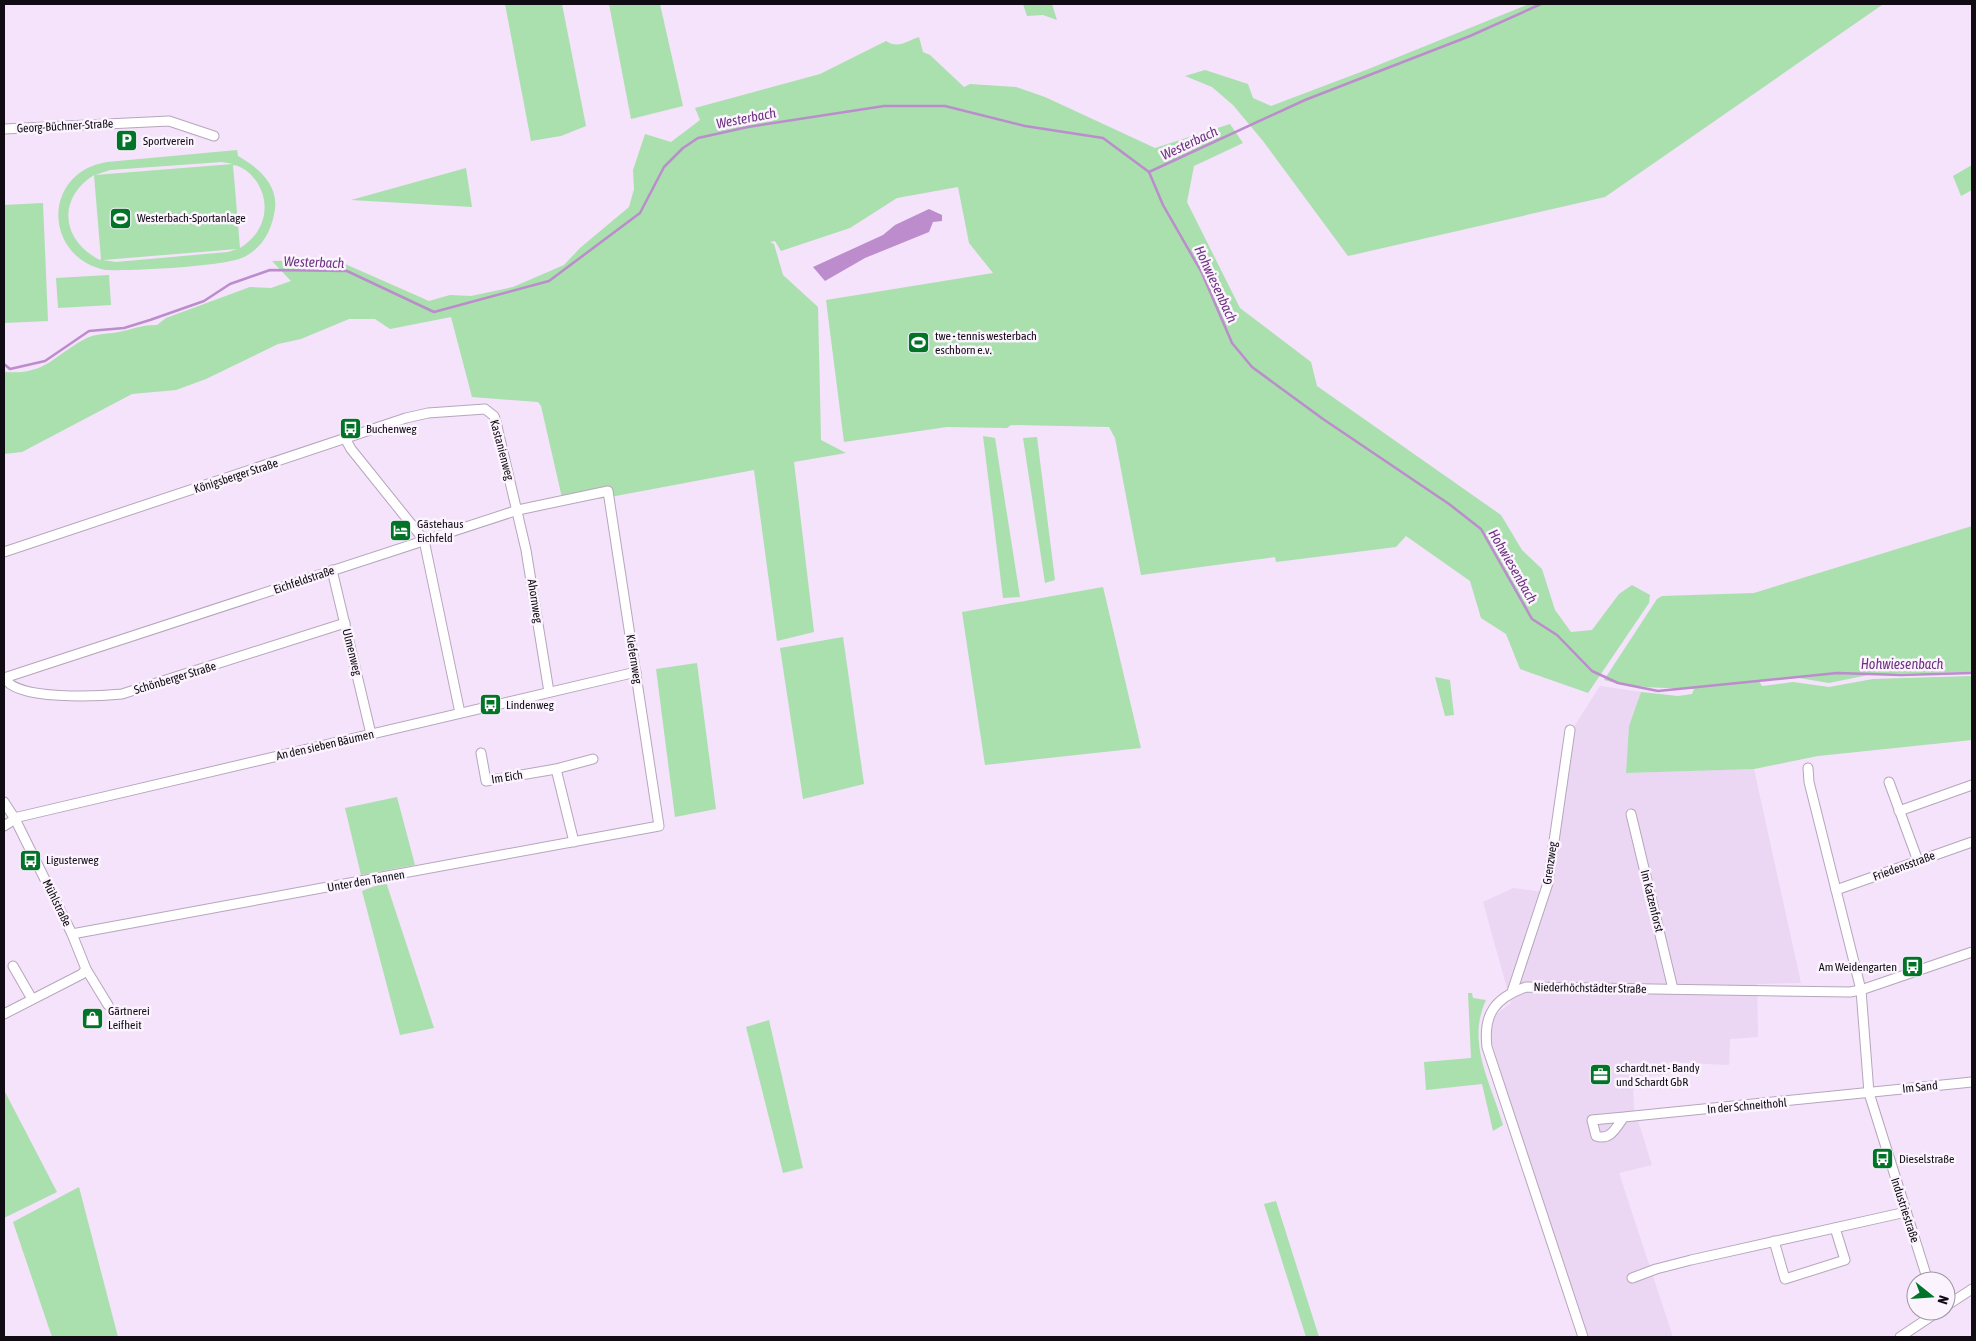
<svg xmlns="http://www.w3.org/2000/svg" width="1976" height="1341" font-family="'Asap Condensed',sans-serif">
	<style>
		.built { fill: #ebd6f3 }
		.green { fill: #aadfae; fill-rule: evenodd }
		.water { fill: #bc8ccd }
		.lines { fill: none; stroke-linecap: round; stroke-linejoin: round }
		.stream { stroke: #bc8ccd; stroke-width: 2.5 }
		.minor-casing { stroke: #b6a6bc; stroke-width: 11 }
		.minor { stroke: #fff; stroke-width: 9 }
		.labels { text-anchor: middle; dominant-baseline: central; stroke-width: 5; stroke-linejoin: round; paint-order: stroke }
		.street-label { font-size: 12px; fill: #110b13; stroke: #fbf4fe }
		.poi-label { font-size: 12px; fill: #110b13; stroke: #fbf4fe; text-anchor: start }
		.water-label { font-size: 14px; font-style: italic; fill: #6d3280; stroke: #fbf4fe }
	</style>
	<rect width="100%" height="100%" fill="#f4e3fa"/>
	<!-- built -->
	<path class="built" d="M1600 686 1641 692 1629 726 1626 773 1754 769 1801 983 1757 984 1758 1037 1730 1039 1729 1065 1668 1062 1667 1075 1633 1076 1634 1108 1652 1165 1619 1173 1673 1337H1584L1490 1037 1495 1015 1511 1003 1483 902 1513 888 1543 892 1566 739Z"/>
	<!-- green -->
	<g class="green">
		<path d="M505 4H562L586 126 561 136 531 141Z"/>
		<path d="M609 4H660L683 106 631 119Z"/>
		<path d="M1023 4H1052L1057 20 1043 15 1027 16Z"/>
		<path d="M1529 4H1880L1882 5 1605 197 1348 256 1263 141 1233 105 1212 87 1185 76 1205 70 1248 84 1253 98 1271 106 1366 70Z"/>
		<path d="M919 37 923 52 930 55 964 87 970 84 1016 87 1045 97 1155 148 1230 124 1243 143 1194 166 1187 202 1240 308 1311 362 1317 386 1501 515 1522 550 1542 569 1555 610 1571 632 1592 630 1619 594 1632 585 1650 595 1649 603 1588 693 1520 669 1506 634 1481 618 1470 581 1406 536 1396 547 1276 562 1275 557 1141 575 1115 438 1109 427 1011 425 1007 428 947 427 844 442 826 300 993 273 969 243 958 187 897 198 850 228 781 251 775 241 770 242 774 244 783 275 818 307 821 440 846 453 794 462 814 632 777 641 754 470 605 498 563 502 541 406 538 402 472 397 451 317 390 329 375 319H349L301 339 278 344 206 379 176 390 132 394 22 452 4 454V372C45 375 51 358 83 340 96 332 109 335 123 331 137 328 142 325 157 325L166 318 250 287 271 288 291 281 272 261 336 260 429 301 450 295 471 296 513 287 564 265 580 248 629 207 634 189 633 170 645 134 671 142 700 120 695 108 820 74 886 41C898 49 907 41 919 37Z"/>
		<path d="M237 150 238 156C257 167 278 183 275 209 272 229 264 246 246 256 228 267 130 271 105 270 42 256 43 172 107 162ZM222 162 233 164 95 175 110 170ZM233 165C239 165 248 171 252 176 273 199 267 232 240 248ZM94 175 101 259 100 260C62 241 56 199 94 175ZM237 249 228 252 116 262 103 260Z"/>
		<path d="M1972 165V190L1961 196 1953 176Z"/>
		<path d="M466 168 472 207 351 200Z"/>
		<path d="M43 203 48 321 4 323V205Z"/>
		<path d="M109 275 111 305 58 308 56 278Z"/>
		<path d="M983 436 995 438 1020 597 1003 598Z"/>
		<path d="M1037 437 1055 580 1045 583 1023 438Z"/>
		<path d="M1972 526V672L1873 674 1829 683 1793 677 1759 681 1762 686 1793 682 1829 687 1873 679 1972 676V740L1818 756 1754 769 1626 773 1629 726 1641 692 1678 696 1692 694 1694 689C1665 688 1633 688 1604 680L1657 599 1662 596 1754 593Z"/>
		<path d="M1103 587 1141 748 985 765 962 612Z"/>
		<path d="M843 637 864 784 803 799 780 648Z"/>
		<path d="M697 663 716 809 675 817 656 669Z"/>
		<path d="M1435 677 1450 680 1454 715 1445 716Z"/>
		<path d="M397 797 415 865 361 875 345 808Z"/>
		<path d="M386 882 434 1028 400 1035 362 891Z"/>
		<path d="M1468 993H1472L1473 998 1486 1000C1466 1043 1491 1083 1503 1125L1493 1131 1482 1084 1426 1090 1424 1062 1471 1058Z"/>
		<path d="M769 1020 803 1168 783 1173 746 1027Z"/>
		<path d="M4 1090 57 1192 4 1218Z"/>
		<path d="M79 1187 118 1337H52L13 1222Z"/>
		<path d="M1276 1201 1319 1337H1306L1264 1204Z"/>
	</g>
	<!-- water -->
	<path class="water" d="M929 209 942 215V221L933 222 929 232 865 258 825 281 813 267 883 235 895 225Z"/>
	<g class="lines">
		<!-- stream -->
		<g class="stream">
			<path d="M1149 172 1163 205 1202 273 1232 343 1252 367 1323 419 1449 504 1481 529 1532 619 1557 635 1592 671 1618 683 1658 691 1837 673 1901 675 1972 673"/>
			<path d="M4 364 10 369 45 361 89 331 124 328 150 320 204 301 230 284 270 270 347 271 434 312 549 281 640 213 664 167 683 148 698 138 748 127 884 106H945L1025 126 1103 138 1149 172 1305 100 1470 36 1541 4"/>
		</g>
		<defs>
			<g id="minor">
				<path d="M4 129 169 121 214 136"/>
				<path d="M346 440 351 449 424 540 460 713"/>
				<path d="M4 552 406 418 428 413 485 409 494 416 496 422 526 550 549 692"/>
				<path d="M332 570 371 734"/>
				<path d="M4 678 518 510 608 491 659 826 72 934"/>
				<path d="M5 678C15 701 101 696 122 694L345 623"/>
				<path d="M481 753 486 781 556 769 593 759"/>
				<path d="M1808 768 1809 782 1861 990 1869 1093 1928 1281"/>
				<path d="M556 769 574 842"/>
				<path d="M1889 782 1918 861"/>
				<path d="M4 802 15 819 72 934 86 969 108 1005"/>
				<path d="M1899 811 1972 785"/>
				<path d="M1631 814 1673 989"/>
				<path d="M14 818 636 672"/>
				<path d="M4 826 15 819"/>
				<path d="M1836 890 1972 842"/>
				<path d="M13 966 32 999"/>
				<path d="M1512 992 1548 883 1570 730"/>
				<path d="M4 1014 82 974 86 969"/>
				<path d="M1624 1117 1592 1120 1596 1136C1611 1141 1616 1127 1624 1117L1972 1082"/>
				<path d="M1774 1241 1785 1279 1845 1260 1835 1228"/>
				<path d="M1632 1278 1656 1269 1691 1260 1906 1212"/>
				<path d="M1946 1306 1972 1289"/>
				<path d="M1583 1337 1487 1047C1483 1014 1495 998 1526 987L1850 992 1861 990 1972 952"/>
				<path d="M1900 1337 1939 1311"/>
			</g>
		</defs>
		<!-- minor casing -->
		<use href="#minor" class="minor-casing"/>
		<!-- minor -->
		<use href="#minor" class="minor"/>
	</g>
	<!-- icons -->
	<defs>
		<symbol id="parking-square" viewBox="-11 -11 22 22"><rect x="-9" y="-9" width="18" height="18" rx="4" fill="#027427" stroke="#fbf4fe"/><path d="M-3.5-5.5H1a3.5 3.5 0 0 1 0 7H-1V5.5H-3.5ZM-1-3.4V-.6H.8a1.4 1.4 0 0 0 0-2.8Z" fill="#fff"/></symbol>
		<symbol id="stadium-square" viewBox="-11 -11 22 22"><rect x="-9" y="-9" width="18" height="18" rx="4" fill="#027427" stroke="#fbf4fe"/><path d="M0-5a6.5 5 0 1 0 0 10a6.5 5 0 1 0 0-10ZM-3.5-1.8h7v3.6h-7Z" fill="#fff"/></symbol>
		<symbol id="bus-square" viewBox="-11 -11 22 22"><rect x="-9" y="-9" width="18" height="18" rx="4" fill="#027427" stroke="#fbf4fe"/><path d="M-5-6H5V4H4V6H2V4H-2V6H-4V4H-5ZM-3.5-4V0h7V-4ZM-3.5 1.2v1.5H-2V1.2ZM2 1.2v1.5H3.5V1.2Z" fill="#fff"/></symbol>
		<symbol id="hotel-square" viewBox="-11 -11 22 22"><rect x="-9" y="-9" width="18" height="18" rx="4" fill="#027427" stroke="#fbf4fe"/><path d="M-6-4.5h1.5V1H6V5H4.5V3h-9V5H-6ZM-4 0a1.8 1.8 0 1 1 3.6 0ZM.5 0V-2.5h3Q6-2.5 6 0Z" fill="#fff"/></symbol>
		<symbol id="shop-square" viewBox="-11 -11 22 22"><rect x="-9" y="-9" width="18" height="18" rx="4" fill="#027427" stroke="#fbf4fe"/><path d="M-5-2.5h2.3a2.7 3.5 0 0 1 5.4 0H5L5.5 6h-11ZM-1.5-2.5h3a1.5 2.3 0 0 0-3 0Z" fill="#fff"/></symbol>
		<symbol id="office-square" viewBox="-11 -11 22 22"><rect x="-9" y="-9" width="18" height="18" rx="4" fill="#027427" stroke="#fbf4fe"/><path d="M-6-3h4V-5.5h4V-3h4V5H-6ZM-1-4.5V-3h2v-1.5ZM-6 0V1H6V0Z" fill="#fff"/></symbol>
	</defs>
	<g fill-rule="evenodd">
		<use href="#parking-square" x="114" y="128" width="25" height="25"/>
		<use href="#stadium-square" x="108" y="206" width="25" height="25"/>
		<use href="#stadium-square" x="906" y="330" width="25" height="25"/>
		<use href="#bus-square" x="338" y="416" width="25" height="25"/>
		<use href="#hotel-square" x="388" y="518" width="25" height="25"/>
		<use href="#bus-square" x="478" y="692" width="25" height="25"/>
		<use href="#bus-square" x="18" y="848" width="25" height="25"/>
		<use href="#bus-square" x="1900" y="954" width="25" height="25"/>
		<use href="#shop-square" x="80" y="1006" width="25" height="25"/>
		<use href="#office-square" x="1588" y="1062" width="25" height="25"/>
		<use href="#bus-square" x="1870" y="1146" width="25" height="25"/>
	</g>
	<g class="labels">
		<!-- street labels -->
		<g class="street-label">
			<text transform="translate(65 126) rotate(-3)">Georg-Büchner-Straße</text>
			<text transform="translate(502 450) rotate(75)">Kastanienweg</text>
			<text transform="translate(236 476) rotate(-18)">Königsberger Straße</text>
			<text transform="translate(304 580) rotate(-19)">Eichfeldstraße</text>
			<text transform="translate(535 601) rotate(81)">Ahornweg</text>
			<text transform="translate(352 652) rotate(76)">Ulmenweg</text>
			<text transform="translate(634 659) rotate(81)">Kiefernweg</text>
			<text transform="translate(175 678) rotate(-17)">Schönberger Straße</text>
			<text transform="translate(325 745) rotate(-13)">An den sieben Bäumen</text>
			<text transform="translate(507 777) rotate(-9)">Im Eich</text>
			<text transform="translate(1550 863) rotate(-82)">Grenzweg</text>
			<text transform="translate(1904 866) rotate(-20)">Friedensstraße</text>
			<text transform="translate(366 881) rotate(-10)">Unter den Tannen</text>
			<text transform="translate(1652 901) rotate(76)">Im Katzenforst</text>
			<text transform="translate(57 903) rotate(64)">Mühlstraße</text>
			<text transform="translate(1590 988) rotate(1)">Niederhöchstädter Straße</text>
			<text transform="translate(1920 1087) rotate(-6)">Im Sand</text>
			<text transform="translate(1747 1106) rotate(-5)">In der Schneithohl</text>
			<text transform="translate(1905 1210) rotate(72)">Industriestraße</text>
		</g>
		<!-- poi labels -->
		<g class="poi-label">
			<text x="143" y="141">Sportverein</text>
			<text x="137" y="218">Westerbach-Sportanlage</text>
			<text x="935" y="336">twe - tennis westerbach<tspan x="935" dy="14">eschborn e.v.</tspan></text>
			<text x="366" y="429">Buchenweg</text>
			<text x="417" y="524">Gästehaus<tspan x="417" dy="14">Eichfeld</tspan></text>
			<text x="506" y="705">Lindenweg</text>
			<text x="46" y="860">Ligusterweg</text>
			<text x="1897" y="967" text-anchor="end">Am Weidengarten</text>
			<text x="108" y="1011">Gärtnerei<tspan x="108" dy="14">Leifheit</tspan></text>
			<text x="1616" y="1068">schardt.net - Bandy<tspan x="1616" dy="14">und Schardt GbR</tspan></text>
			<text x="1899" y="1159">Dieselstraße</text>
		</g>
		<!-- water labels -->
		<g class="water-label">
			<text transform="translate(746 118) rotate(-11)">Westerbach</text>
			<text transform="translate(1189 143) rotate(-25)">Westerbach</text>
			<text transform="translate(314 262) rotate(2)">Westerbach</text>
			<text transform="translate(1216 284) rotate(65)">Hohwiesenbach</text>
			<text transform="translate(1513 566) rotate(60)">Hohwiesenbach</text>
			<text x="1902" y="664">Hohwiesenbach</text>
		</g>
	</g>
	<!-- border -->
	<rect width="1976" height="1341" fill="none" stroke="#110b13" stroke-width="10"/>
	<!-- north arrow -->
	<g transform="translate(1931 1296) rotate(107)"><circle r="24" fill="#fbf4fe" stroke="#9d97a0"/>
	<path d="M0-4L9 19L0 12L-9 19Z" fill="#027427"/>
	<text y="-8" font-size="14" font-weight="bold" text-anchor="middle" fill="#110b13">N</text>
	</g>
</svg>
